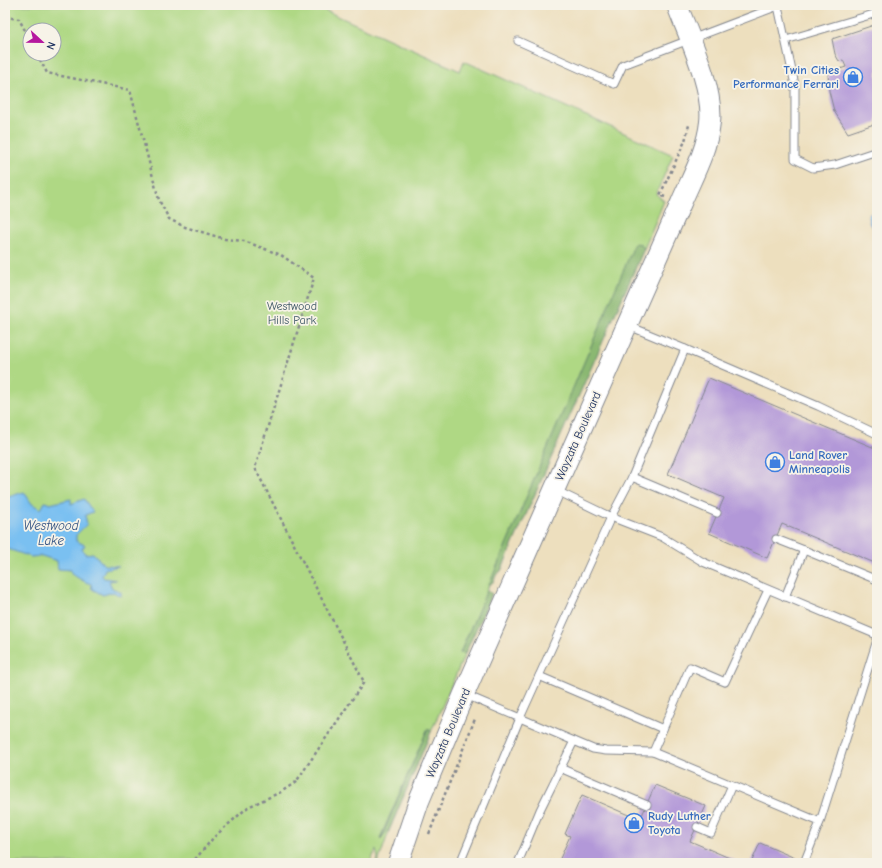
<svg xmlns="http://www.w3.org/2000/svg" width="882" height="868" font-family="'Comic Neue',sans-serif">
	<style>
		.green { fill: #afd884; stroke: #658471; fill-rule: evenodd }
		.forest { fill: #8bb872; stroke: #537468 }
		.water { fill: #7ac0f1; stroke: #4a78a8 }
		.building { fill: #b298d8 }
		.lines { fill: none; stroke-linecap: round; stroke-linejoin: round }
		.lane-casing { stroke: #84878e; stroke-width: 9 }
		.secondary-casing { stroke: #84878e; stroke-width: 22 }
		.path { stroke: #84878e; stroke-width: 2.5; stroke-dasharray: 3 3; stroke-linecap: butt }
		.lane { stroke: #fff; stroke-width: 7 }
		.secondary { stroke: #fff; stroke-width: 20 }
		.labels { text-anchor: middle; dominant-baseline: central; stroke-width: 3.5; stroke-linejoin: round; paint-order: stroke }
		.shop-label { font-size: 12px; font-weight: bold; fill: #366cbe; stroke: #f7f3e8; text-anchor: start }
		.park-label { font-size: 12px; fill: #405968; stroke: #f7f3e8 }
		.street-label { font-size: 12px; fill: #1b2f5e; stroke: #f7f3e8 }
		.water-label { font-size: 13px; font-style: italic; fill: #335383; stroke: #f7f3e8 }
	</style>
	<rect width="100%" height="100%" fill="#f7f3e8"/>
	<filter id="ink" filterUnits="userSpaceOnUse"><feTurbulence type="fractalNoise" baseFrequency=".025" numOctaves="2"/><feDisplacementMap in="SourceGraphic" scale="8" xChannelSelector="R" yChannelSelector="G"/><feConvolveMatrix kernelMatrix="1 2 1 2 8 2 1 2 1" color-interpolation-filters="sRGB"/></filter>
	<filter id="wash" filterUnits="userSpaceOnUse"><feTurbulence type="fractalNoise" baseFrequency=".012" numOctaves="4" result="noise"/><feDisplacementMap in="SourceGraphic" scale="16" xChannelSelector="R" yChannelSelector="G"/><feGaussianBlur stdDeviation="0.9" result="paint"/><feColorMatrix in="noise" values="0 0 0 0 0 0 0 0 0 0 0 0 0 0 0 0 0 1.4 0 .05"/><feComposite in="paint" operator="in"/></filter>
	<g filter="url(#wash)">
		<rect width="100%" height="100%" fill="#eddfbe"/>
		<!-- green -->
		<path class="green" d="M5 5H313L460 71 464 61 673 155 656 194 664 201 644 249 641 244H635L460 653 465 654 431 732 428 728 380 838 386 832 389 831 378 863H376L378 859 376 850 370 863H5ZM30 30H54V54H30Z"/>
		<!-- forest -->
		<g class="forest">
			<path d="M635 243 641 244 644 249 501 571 496 575 494 581 488 587Z"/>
			<path d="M487 590 492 594 465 654 460 653Z"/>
			<path d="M428 728 431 732 389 831 386 832 380 840Z"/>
		</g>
		<!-- water -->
		<g class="water">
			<path d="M877 211V230L870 225 868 217 870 213Z"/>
			<path d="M24 492 32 504 41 509 45 502 50 504 71 499V504L84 499 93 512 85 515 87 524 76 535V541L85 545 82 549 85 554 93 553 104 565 119 566 105 569 102 576 104 578 116 580 109 581 112 588 121 592V596L113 592 103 595 92 589 91 584C83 582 78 577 71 574V570L58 569 57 561 42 556 31 557 5 548V498Z"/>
		</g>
		<g id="blocks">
			<!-- building -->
			<g class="building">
				<path d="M877 24V123L848 133 834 111 829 91 828 73 846 67 843 60 839 61 835 54 832 39Z"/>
				<path d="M709 378 877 449V564L782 524 767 558 709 533 724 498 668 474Z"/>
				<path d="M655 785 706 806 690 841 741 863H558L570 836 565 834 582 795 640 820Z"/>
				<path d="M760 843 795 858 793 863H751Z"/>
			</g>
		</g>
	</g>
	<g filter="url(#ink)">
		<use href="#blocks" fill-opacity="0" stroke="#84878e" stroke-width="1"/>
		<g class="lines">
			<defs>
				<g id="lane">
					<path d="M786 40 877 13"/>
					<path d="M518 41 614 84 623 65 778 6 795 85V159L813 168 835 165 877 151"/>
					<path d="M685 349 818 406 877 434"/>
					<path d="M632 477 717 513"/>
					<path d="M555 490 611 517 662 537 703 562 877 635"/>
					<path d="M776 539 804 550"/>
					<path d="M785 597 804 550 877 580"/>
					<path d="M539 676 663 729"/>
					<path d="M574 741 520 718 611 517 632 477 685 349 629 326"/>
					<path d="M653 752 690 667 725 682 768 590"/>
					<path d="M560 768 647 805"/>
					<path d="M820 822 877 640"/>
					<path d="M697 827 711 833 732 785"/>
					<path d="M460 863 520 718 466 695"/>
					<path d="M518 863 540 810 574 741 593 749 606 751 653 752 820 822 804 863"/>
				</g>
				<path id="secondary" d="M398 863 419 801 464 694 681 203C692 177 707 151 710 122 714 89 689 37 677 5"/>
			</defs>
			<!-- lane casing -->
			<use href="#lane" class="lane-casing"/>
			<!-- secondary casing -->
			<use href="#secondary" class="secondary-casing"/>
			<!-- path -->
			<g class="path">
				<path d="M5 17 19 19 30 40"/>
				<path d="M37 54 47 73 130 90 159 200 169 219 185 227 225 239 244 241 281 255 314 278 255 468 364 682 296 782 281 792 248 807 214 837 192 863"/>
				<path d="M665 197 660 195 685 141 689 125"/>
				<path d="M429 834 475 719"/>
			</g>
			<!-- lane -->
			<use href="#lane" class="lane"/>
			<!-- secondary -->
			<use href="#secondary" class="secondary"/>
		</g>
	</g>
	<!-- icons -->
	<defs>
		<symbol id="shop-ring" viewBox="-11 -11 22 22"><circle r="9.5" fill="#f7f3e8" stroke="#3f7fe0" stroke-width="1.5"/><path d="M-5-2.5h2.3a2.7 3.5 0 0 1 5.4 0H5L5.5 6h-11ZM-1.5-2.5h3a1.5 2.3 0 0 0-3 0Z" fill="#3f7fe0"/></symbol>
	</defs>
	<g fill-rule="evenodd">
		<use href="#shop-ring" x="842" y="66" width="22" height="22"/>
		<use href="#shop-ring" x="764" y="451" width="22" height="22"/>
		<use href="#shop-ring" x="623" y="812" width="22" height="22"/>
	</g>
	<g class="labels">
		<!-- shop labels -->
		<g class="shop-label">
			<text x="839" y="70" text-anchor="end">Twin Cities<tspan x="839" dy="14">Performance Ferrari</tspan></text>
			<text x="789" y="455">Land Rover<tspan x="789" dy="14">Minneapolis</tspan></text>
			<text x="648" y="816">Rudy Luther<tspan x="648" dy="14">Toyota</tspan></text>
		</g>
		<!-- park labels -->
		<g class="park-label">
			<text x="292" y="306">Westwood<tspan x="292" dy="14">Hills Park</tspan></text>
		</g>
		<!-- street labels -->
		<g class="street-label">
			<text transform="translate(578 436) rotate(-66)">Wayzata Boulevard</text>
			<text transform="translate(448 733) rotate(-67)">Wayzata Boulevard</text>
		</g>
		<!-- water labels -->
		<g class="water-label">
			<text x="51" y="525">Westwood<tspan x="51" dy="15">Lake</tspan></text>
		</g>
	</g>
	<!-- margin -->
	<rect width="882" height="868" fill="none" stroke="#f7f3e8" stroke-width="20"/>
	<!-- north arrow -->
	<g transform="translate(42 42) rotate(112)"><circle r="19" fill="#f7f3e8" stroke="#9fa5b1"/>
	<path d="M0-3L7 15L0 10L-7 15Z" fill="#b5179e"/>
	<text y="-6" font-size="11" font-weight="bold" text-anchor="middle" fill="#1b2f5e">N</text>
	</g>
</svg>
